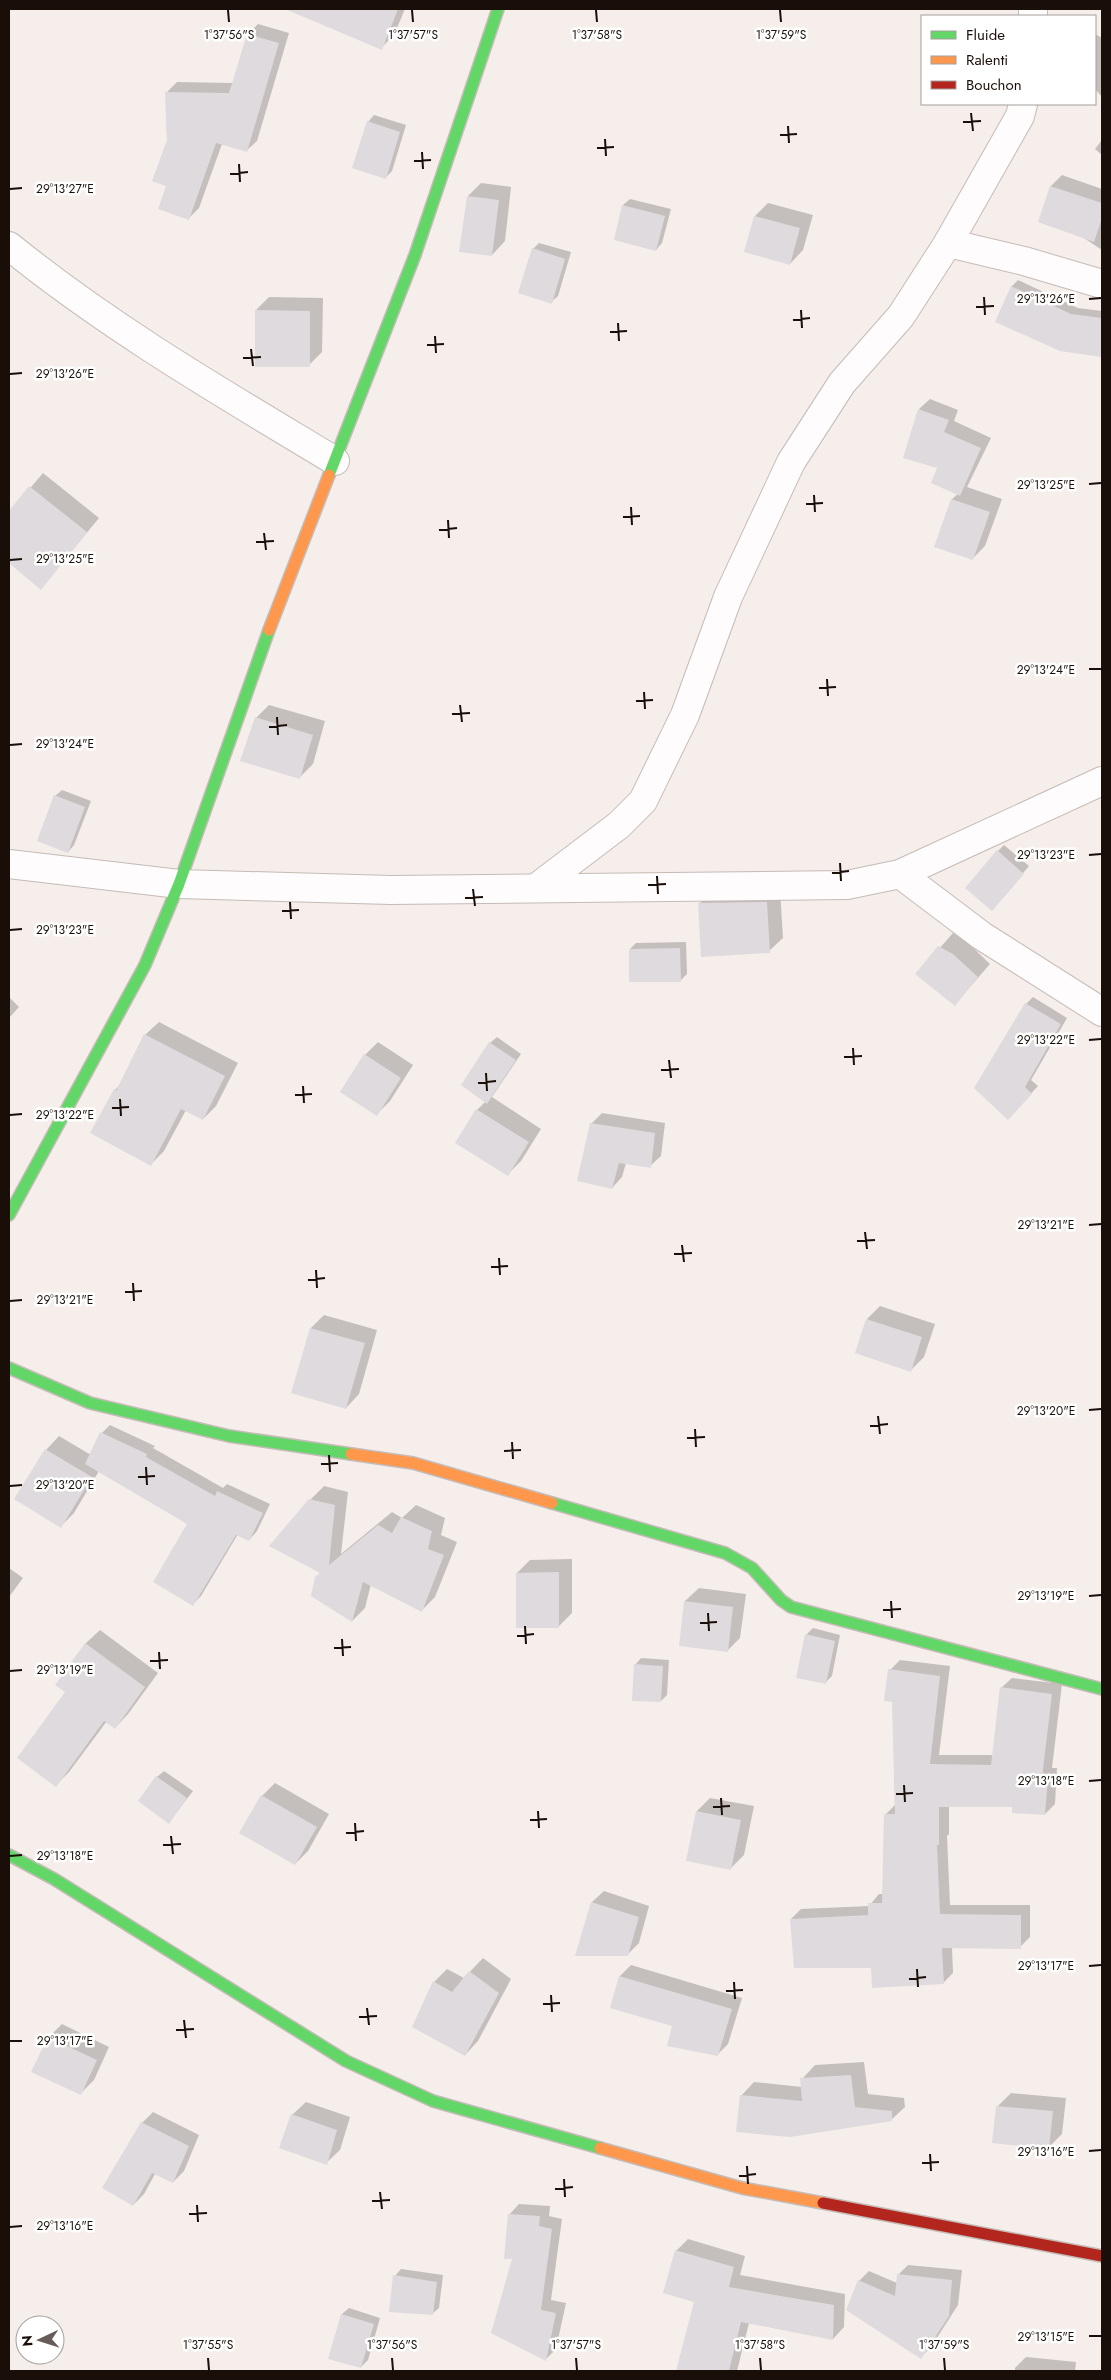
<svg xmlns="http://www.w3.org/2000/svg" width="1111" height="2380" font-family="Jost,sans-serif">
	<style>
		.shadow { fill: #0003 }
		.building { fill: #dedade }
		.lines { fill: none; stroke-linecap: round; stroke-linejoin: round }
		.street-casing { stroke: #c5bbb7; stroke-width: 30 }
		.fast-casing { stroke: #c5bbb7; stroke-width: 14 }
		.slow-casing { stroke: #c5bbb7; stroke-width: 14 }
		.jam-casing { stroke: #c5bbb7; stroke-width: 14 }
		.street { stroke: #fefcfc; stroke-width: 28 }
		.fast { stroke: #63d668; stroke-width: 11 }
		.slow { stroke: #ff974d; stroke-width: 11 }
		.jam { stroke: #b3261e; stroke-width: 11 }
		.ticks { fill: none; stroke: #1a0e08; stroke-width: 2 }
		.ticks-label { font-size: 12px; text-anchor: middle; fill: #1a0e08; stroke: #fff; stroke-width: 5; stroke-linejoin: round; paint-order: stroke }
	</style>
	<rect width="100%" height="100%" fill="#f6eeeb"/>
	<!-- shadow -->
	<g class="shadow">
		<path d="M341 9H405L394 35 381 48 333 28Z"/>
		<path d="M258 24 289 33 257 141 246 151 222 144 199 208 189 218 168 185 166 93 177 82 233 83 248 34Z"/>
		<path d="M1097 35 1102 38V97L1095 89V37Z"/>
		<path d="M374 115 406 125 392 171 386 177 368 122Z"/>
		<path d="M1102 140V155L1095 149Z"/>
		<path d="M1062 175 1102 189V250L1081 236 1039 222 1051 186Z"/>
		<path d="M481 183 511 187 505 241 492 255 468 196Z"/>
		<path d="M630 199 671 209 662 243 656 250 623 205Z"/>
		<path d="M768 203 813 215 803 250 790 264 755 216Z"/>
		<path d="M539 243 571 252 558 296 551 302 533 249Z"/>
		<path d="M1018 280 1078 308 1102 311V355L1061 350 997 321 1012 286Z"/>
		<path d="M269 297 323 298 322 352 309 365 256 310Z"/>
		<path d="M930 399 958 410 954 421 991 438 967 487 1002 499 985 546 972 559 936 546 952 499 958 494 919 409Z"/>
		<path d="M43 473 99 518 41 588 9 562V513Z"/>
		<path d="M269 705 325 721 313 764 300 777 256 718Z"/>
		<path d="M62 790 91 801 74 845 68 852 55 796Z"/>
		<path d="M1004 845 1029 866 998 903V851Z"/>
		<path d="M780 889 783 938 769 951 700 903 713 890Z"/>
		<path d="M953 933 966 941 990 964 955 1004 917 974Z"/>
		<path d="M686 942 687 974 681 980 630 949 636 943Z"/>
		<path d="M9 997 19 1007 9 1018Z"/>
		<path d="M1033 997 1067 1018 1031 1080 1038 1086 1008 1118 976 1088 1026 1004Z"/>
		<path d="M159 1022 238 1063 216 1106 203 1119 186 1110 164 1151 151 1164 115 1090 121 1083 145 1035Z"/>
		<path d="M497 1037 521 1054 492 1097 541 1129 521 1161 508 1174 477 1110 486 1101 490 1043Z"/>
		<path d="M378 1042 413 1065 390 1101 376 1115 365 1055Z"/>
		<path d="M602 1113 665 1123 661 1156 650 1166 626 1163 622 1177 612 1188 591 1124Z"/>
		<path d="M880 1306 935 1324 924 1357 911 1370 867 1319Z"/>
		<path d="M324 1315 377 1330 359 1394 346 1408 293 1392 311 1328Z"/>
		<path d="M110 1425 155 1446 153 1448 223 1488 227 1484 270 1504 257 1531 249 1540 238 1534 201 1596 193 1604 189 1523 99 1471 74 1513 61 1526 46 1450 59 1436 91 1455 102 1433Z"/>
		<path d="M324 1486 348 1492 341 1554 392 1512 402 1518 416 1505 445 1518 441 1535 457 1542 435 1597 422 1610 371 1584 365 1608 352 1621 321 1572 310 1500Z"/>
		<path d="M572 1559V1613L559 1626 517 1573 530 1560Z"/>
		<path d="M9 1568 23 1578 9 1597Z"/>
		<path d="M699 1588 746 1594 740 1638 727 1651 685 1601Z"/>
		<path d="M813 1628 840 1635 832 1676 825 1683 806 1635Z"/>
		<path d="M100 1630 158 1673 128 1714 115 1728 107 1721 69 1772 56 1785 66 1692 56 1685 86 1643Z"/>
		<path d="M641 1658 669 1660 667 1695 661 1701 635 1665Z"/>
		<path d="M900 1660 950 1666 939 1755H994L1001 1688 1012 1678 1062 1684 1052 1768H1057L1055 1804 1045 1814 1013 1806H949V1834L947 1836 950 1905H1030V1937L1020 1947H952L953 1973 943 1983 872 1967 791 1919 801 1909 869 1906 879 1894H884L885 1815 895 1805 893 1701 890 1670Z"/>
		<path d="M164 1771 193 1791 169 1822 157 1777Z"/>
		<path d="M275 1783 329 1814 308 1851 295 1864 262 1796Z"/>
		<path d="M710 1798 754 1806 744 1855 731 1868 697 1811Z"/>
		<path d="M604 1891 649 1906 639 1943 627 1955 592 1902Z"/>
		<path d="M483 1958 511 1979 478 2041 465 2055 434 1982 447 1969 464 1978Z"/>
		<path d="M631 1965 742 1998 728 2044 717 2055 674 2025 611 2007 620 1976Z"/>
		<path d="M62 2024 109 2047 94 2080 80 2094 33 2071 49 2037Z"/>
		<path d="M864 2062 868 2094 904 2098 905 2107 891 2120 741 2096 754 2082 802 2087V2079L815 2065Z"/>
		<path d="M1011 2093 1066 2098 1062 2134 1049 2147 998 2106Z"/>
		<path d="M306 2102 350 2117 340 2150 326 2163 292 2115Z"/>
		<path d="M153 2112 199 2135 184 2171 173 2182 155 2174 144 2194 133 2205 142 2123Z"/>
		<path d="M519 2204 550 2206 549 2216 562 2219 551 2300 566 2303 556 2349 546 2359 513 2258 509 2215Z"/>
		<path d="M688 2239 745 2256 740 2275 845 2294 844 2327 833 2339 749 2323 737 2371H678L695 2301 676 2251Z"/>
		<path d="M908 2265 962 2270 958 2305 931 2347 921 2357 859 2281 869 2271 897 2283 898 2275Z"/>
		<path d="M401 2269 443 2275 439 2308 432 2314 395 2276Z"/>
		<path d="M349 2308 380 2318 368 2360 361 2367 329 2358 342 2314Z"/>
		<path d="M1026 2357 1076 2362 1075 2371H1015V2368Z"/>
	</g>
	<!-- building -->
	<g class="building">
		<path d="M285 9H398L382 50Z"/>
		<path d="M247 34 279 43 247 152 216 143 189 220 158 209 166 186 152 181 167 140 165 92 229 93Z"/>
		<path d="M367 121 400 132 386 179 352 168Z"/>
		<path d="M1050 186 1102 203V218L1094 242 1038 222Z"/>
		<path d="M467 196 499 200 492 256 459 252Z"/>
		<path d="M622 205 665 216 656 251 614 240Z"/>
		<path d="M754 216 800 228 790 265 744 252Z"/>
		<path d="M532 248 565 259 552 304 518 293Z"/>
		<path d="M1011 286 1071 314 1102 318V357L1060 351 995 322Z"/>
		<path d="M255 310 310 311V367H255Z"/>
		<path d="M918 409 949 420 944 432 981 448 960 496 931 483 937 468 903 458Z"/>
		<path d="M29 486 87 532 41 590 9 563V511Z"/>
		<path d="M951 499 990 512 973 560 934 547Z"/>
		<path d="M255 717 313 735 300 779 240 761Z"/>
		<path d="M54 795 85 807 68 853 37 841Z"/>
		<path d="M997 850 1024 874 992 911 965 888Z"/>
		<path d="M767 902 770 953 701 957 698 903Z"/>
		<path d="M938 946 953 954 978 977 955 1006 915 974Z"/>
		<path d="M680 948 681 982H629V949Z"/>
		<path d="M1025 1003 1061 1024 1025 1087 1032 1094 1008 1120 974 1088Z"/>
		<path d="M144 1034 225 1076 203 1120 181 1109 151 1166 90 1133 114 1089 116 1091Z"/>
		<path d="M489 1042 516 1060 487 1104 461 1085Z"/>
		<path d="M364 1054 401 1078 377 1116 340 1092Z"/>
		<path d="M476 1109 529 1142 508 1176 455 1143Z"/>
		<path d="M590 1123 655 1133 651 1168 619 1163 612 1189 577 1181Z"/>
		<path d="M866 1319 922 1337 911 1372 855 1353Z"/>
		<path d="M310 1328 365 1343 346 1409 291 1393Z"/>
		<path d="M100 1432 147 1454 146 1457 215 1496 217 1491 263 1513 249 1541 236 1535 193 1606 153 1582 187 1524 85 1464Z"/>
		<path d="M45 1449 92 1477 61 1528 14 1499Z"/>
		<path d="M309 1499 335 1505 329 1565 378 1525 392 1533 401 1517 432 1531 428 1549 444 1555 422 1612 363 1582 352 1622 311 1596 315 1577 320 1573 269 1546Z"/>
		<path d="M559 1572V1628H516V1573Z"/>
		<path d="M684 1601 733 1607 728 1652 679 1646Z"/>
		<path d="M805 1634 835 1641 826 1684 796 1678Z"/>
		<path d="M85 1643 145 1687 115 1729 104 1721 56 1787 17 1758 65 1692 55 1685Z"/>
		<path d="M634 1664 663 1666 661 1702 632 1701Z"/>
		<path d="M888 1669 940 1676 930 1764 991 1765 1000 1687 1052 1694 1042 1778H1048L1045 1815 1012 1813V1807H939V1845H937L940 1914 1021 1915V1949L942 1948 944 1984 872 1988 871 1968H794L790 1919 868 1915V1903H882L884 1814H895L892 1702 884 1701Z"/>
		<path d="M156 1776 187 1798 169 1824 138 1801Z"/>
		<path d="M261 1795 317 1827 295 1865 239 1833Z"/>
		<path d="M696 1811 741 1820 731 1870 686 1861Z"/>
		<path d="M591 1902 639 1917 628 1956H575Z"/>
		<path d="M469 1971 499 1993 465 2056 412 2027 433 1981 452 1992Z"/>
		<path d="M619 1976 732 2009 718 2056 667 2046 672 2026 610 2008Z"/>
		<path d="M48 2037 97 2060 81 2095 31 2072Z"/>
		<path d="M851 2075 855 2107 892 2111V2121L790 2137 736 2132 740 2095 802 2101 800 2078Z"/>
		<path d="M996 2106 1053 2111 1049 2149 992 2143Z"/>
		<path d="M291 2114 337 2130 327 2165 279 2148Z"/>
		<path d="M141 2122 189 2146 173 2183 152 2173 133 2206 102 2188Z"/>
		<path d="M508 2214 540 2216 539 2226 552 2229 541 2310 556 2313 546 2361 491 2333 512 2259H504Z"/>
		<path d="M675 2250 734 2267 729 2287 834 2305 833 2340 741 2322 729 2371H676L694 2302 663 2293Z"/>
		<path d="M897 2274 952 2280 949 2316 921 2359 846 2310 858 2280 895 2296Z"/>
		<path d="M393 2275 437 2282 433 2315 389 2312Z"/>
		<path d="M341 2314 374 2324 361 2368 328 2359Z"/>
	</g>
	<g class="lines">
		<defs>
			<g id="street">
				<path d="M1033 16V9"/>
				<path d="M948 243 1024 261 1102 284"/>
				<path d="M9 246C110 328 224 394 335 461"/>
				<path d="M9 864 179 884 391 890 847 885 900 874 1102 781"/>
				<path d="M900 874 982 936 1102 1012"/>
				<path d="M536 888 619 825 643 801 685 715 728 597 791 462 842 383 901 316 948 243 1020 116 1023 104"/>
			</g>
			<g id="fast">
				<path d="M329 475 415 255 498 9"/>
				<path d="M9 1215 145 965 179 884 269 630"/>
				<path d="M9 1368 90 1403 229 1436 351 1454"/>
				<path d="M552 1503 725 1553 752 1568 781 1600 791 1607 1102 1689"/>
				<path d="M9 1855 54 1879 346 2061 433 2101 600 2148"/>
			</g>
			<g id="slow">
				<path d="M269 630 329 475"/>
				<path d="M351 1454 413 1463 552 1503"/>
				<path d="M600 2148 742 2188 823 2203"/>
			</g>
			<path id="jam" d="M823 2203 1102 2256"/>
		</defs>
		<!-- street casing -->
		<use href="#street" class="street-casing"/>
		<!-- fast casing -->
		<use href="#fast" class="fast-casing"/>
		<!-- slow casing -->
		<use href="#slow" class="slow-casing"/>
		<!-- jam casing -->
		<use href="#jam" class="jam-casing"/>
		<!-- street -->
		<use href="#street" class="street"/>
		<!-- fast -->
		<use href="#fast" class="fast"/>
		<!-- slow -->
		<use href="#slow" class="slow"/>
		<!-- jam -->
		<use href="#jam" class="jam"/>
	</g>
	<!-- ticks -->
	<path class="ticks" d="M228 10 229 22M412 10 413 22M596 10 597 22M780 10 781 22M971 113 973 131M963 122 981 121M788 126 789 143M780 135 797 134M605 139 606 156M597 148 614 147M422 152 423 169M414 161 431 160M239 164 240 182M230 174 248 172M10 189 22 188M984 297 985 315M1089 299 1101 298M976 307 994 306M801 310 802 328M793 320 810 318M618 323 619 341M610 332 627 331M435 336 436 353M427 345 444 344M251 349 253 366M243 358 261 357M10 374 22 373M1089 484 1101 483M814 495 815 512M806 504 823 503M631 507 632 525M623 517 640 516M448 520 449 538M439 530 457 528M264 533 266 550M256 542 274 541M10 560 22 559M1089 669H1101M827 679 828 696M819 688 836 687M644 692 645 709M636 701 653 700M460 705 462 722M452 714 470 713M277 717 278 735M269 727 287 725M10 745 22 744M1089 855 1101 854M840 863 841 881M832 873 849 871M657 876 658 894M648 885 666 884M473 889 475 906M465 898 483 897M290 902 291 919M282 911 299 910M10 930 22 929M1089 1040 1101 1039M853 1048 854 1065M844 1057 862 1056M669 1060 671 1078M661 1070 679 1069M486 1073 487 1091M478 1083 496 1081M303 1086 304 1103M295 1095 312 1094M120 1099 121 1116M112 1108 129 1107M10 1115 22 1114M1089 1225 1101 1224M865 1232 867 1249M857 1241 875 1240M682 1245 684 1262M674 1254 692 1253M499 1258 500 1275M491 1267 508 1266M316 1270 317 1288M308 1280 325 1278M133 1283 134 1301M125 1292 142 1291M10 1301 22 1300M1089 1410 1101 1409M878 1416 880 1434M870 1426 888 1424M695 1429 696 1447M687 1438 705 1437M512 1442 513 1459M504 1451 521 1450M329 1455 330 1472M321 1464 338 1463M146 1467 147 1485M138 1477 155 1476M10 1486 22 1485M1089 1596 1101 1595M891 1601 892 1618M883 1610 901 1609M708 1613 709 1631M700 1623 717 1622M525 1626 526 1644M517 1636 534 1634M342 1639 343 1656M334 1648 351 1647M159 1652 160 1669M150 1661 168 1660M10 1671 22 1670M1089 1781 1101 1780M904 1785 905 1802M896 1794 913 1793M721 1798 722 1815M713 1807 730 1806M538 1811 539 1828M530 1820 547 1819M355 1823 356 1841M346 1833 364 1831M171 1836 173 1854M163 1845 181 1844M10 1856 22 1855M1089 1966 1101 1965M917 1969 918 1987M909 1979 926 1977M734 1982 735 1999M726 1991 743 1990M551 1995 552 2012M543 2004 560 2003M367 2008 369 2025M359 2017 377 2016M184 2020 186 2038M176 2030 194 2029M10 2041H22M1089 2151 1101 2150M930 2154 931 2171M922 2163 939 2162M747 2166 748 2184M739 2176 756 2174M564 2179 565 2197M555 2189 573 2187M380 2192 382 2209M372 2201 390 2200M197 2205 198 2222M189 2214 207 2213M10 2227 22 2226M1089 2336H1101M208 2358 209 2370M392 2358 393 2370M576 2358 577 2370M760 2358 761 2370M944 2358 945 2370"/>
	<g class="ticks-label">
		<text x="229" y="39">1°37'56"S</text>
		<text x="413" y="39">1°37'57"S</text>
		<text x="597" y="39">1°37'58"S</text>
		<text x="781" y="39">1°37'59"S</text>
		<text x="65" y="193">29°13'27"E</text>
		<text x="1046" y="303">29°13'26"E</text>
		<text x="65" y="378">29°13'26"E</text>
		<text x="1046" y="489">29°13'25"E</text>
		<text x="65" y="563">29°13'25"E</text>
		<text x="1046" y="674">29°13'24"E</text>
		<text x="65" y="748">29°13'24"E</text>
		<text x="1046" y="859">29°13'23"E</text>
		<text x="65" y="934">29°13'23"E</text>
		<text x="1046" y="1044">29°13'22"E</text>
		<text x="65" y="1119">29°13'22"E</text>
		<text x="1046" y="1229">29°13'21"E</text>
		<text x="65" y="1304">29°13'21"E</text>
		<text x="1046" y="1415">29°13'20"E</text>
		<text x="65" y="1489">29°13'20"E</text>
		<text x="1046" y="1600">29°13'19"E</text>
		<text x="65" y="1674">29°13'19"E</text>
		<text x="1046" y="1785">29°13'18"E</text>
		<text x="65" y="1860">29°13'18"E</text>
		<text x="1046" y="1970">29°13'17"E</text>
		<text x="65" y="2045">29°13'17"E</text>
		<text x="1046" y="2156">29°13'16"E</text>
		<text x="65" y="2230">29°13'16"E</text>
		<text x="1046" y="2341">29°13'15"E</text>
		<text x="208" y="2349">1°37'55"S</text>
		<text x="392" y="2349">1°37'56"S</text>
		<text x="576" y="2349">1°37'57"S</text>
		<text x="760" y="2349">1°37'58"S</text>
		<text x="944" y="2349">1°37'59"S</text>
	</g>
	<!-- border -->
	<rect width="1111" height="2380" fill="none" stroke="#1a0e08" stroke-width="20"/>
	<!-- legend -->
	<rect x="921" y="15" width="175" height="90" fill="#ffffff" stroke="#a39f9c"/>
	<rect x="931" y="31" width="25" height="8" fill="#63d668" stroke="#a39f9c"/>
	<text x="966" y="40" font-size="15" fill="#1a0e08">Fluide</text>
	<rect x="931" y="56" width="25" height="8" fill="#ff974d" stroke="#a39f9c"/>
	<text x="966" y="65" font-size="15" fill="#1a0e08">Ralenti</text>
	<rect x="931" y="81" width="25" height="8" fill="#b3261e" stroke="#a39f9c"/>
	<text x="966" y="90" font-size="15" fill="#1a0e08">Bouchon</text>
	<!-- north arrow -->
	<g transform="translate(40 2340) rotate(266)"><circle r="24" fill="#ffffff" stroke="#a39f9c"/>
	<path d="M0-4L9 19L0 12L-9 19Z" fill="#675c57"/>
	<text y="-8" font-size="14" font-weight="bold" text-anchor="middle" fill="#1a0e08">N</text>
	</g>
</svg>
